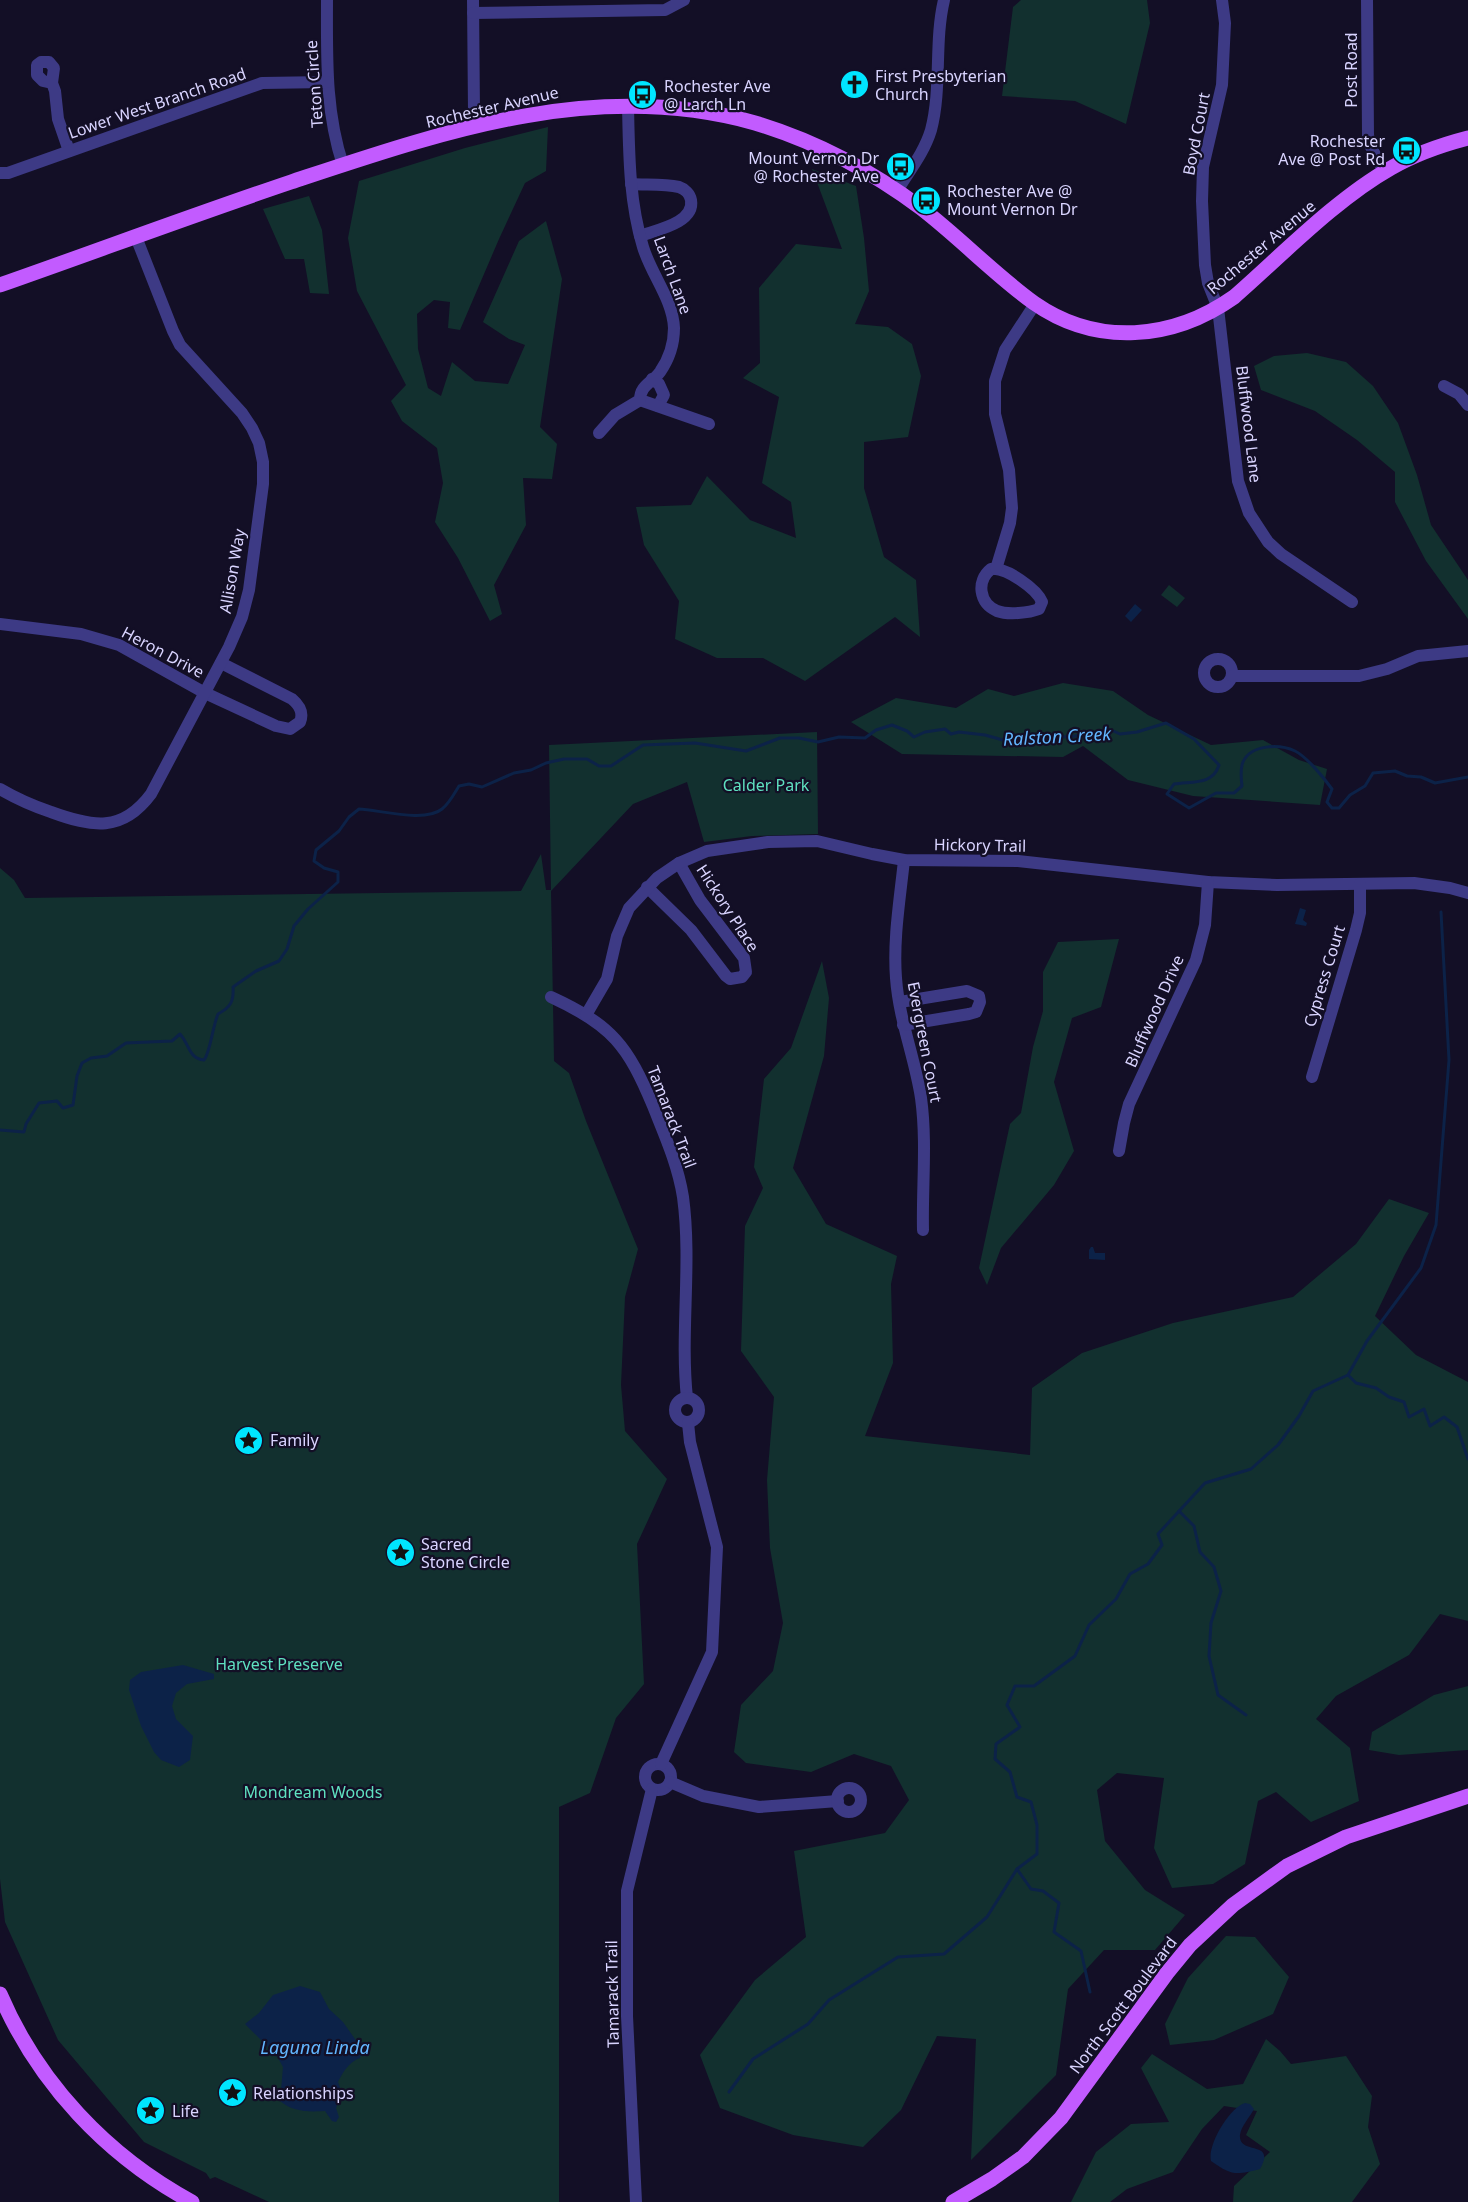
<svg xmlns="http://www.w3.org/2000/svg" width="1468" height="2202" font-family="'Noto Sans',sans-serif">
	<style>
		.green { fill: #12302f }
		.water { fill: #0c2248 }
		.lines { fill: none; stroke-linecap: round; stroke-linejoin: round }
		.stream { stroke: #0c2248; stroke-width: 3 }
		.minor { stroke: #3d3a85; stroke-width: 12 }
		.major { stroke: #c25bff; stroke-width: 15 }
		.labels { text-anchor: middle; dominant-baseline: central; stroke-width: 4.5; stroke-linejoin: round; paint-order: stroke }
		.street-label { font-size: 16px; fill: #d9d4ff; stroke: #130f26 }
		.poi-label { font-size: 16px; fill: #d9d4ff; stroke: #130f26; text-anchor: start }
		.park-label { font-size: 16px; fill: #5fe0c0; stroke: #130f26 }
		.water-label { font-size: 18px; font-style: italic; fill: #62b6ff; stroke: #130f26 }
	</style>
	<rect width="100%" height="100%" fill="#130f26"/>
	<!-- green -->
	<g class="green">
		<path d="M1021 0H1147L1150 23 1126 124 1075 101 1002 96 1013 7Z"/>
		<path d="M548 127 546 171 525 183 499 239 460 330 448 328 450 302 434 300 417 314 418 349 428 388 441 396 452 362 475 381 508 384 525 345 509 339 483 322 519 241 546 221 562 279 540 427 557 444 552 479 523 478 526 525 494 585 502 614 490 621 458 558 435 522 443 483 437 448 402 421 391 401 406 385 357 291 348 238 359 181 465 148Z"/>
		<path d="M812 169 856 186 864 238 869 291 855 324 888 327 912 344 921 376 908 437 864 442V488L884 557 916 580 920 637 895 617 805 681 763 658H717L675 639 679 601 644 545 636 507 691 505 707 476 750 520 796 538 791 502 762 483 779 397 743 378 760 363 759 288 796 244 842 249Z"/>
		<path d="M309 196 322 230 329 294 310 293 304 259H285L263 209Z"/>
		<path d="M1307 353 1346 362 1373 386 1398 423 1417 475 1431 525 1468 580V619L1426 561 1395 502V472L1357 440 1315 411 1261 390 1254 366 1274 356Z"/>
		<path d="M1169 585 1185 598 1177 607 1161 595Z"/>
		<path d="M1063 683 1113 691 1148 715 1211 745 1263 740 1299 760 1327 769 1320 805 1193 796 1128 780 1083 746 1063 757 902 754 851 722 896 698 956 708 988 689 1014 696Z"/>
		<path d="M817 732 818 834 752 836 704 842 687 782 633 804 551 891 554 1061 569 1073 586 1121 638 1249 625 1297 621 1385 625 1431 667 1479 637 1544 644 1684 616 1718 590 1793 559 1807V2202H269L215 2177 210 2179 206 2173 144 2142 58 2040 5 1922 0 1879V868L14 880 25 898 521 891 541 854 546 890H551L549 745Z"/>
		<path d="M1119 939 1101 1007 1072 1018 1054 1082 1074 1151 1054 1185 1001 1248 987 1285 979 1268 1010 1124 1021 1113 1033 1047 1043 1011V972L1058 942Z"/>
		<path d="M822 961 829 998 824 1056 793 1168 826 1224 897 1256 891 1284 893 1363 865 1436 1030 1455 1032 1388 1082 1353 1173 1323 1293 1297 1356 1244 1389 1199 1429 1213 1404 1256 1375 1316 1416 1355 1468 1382V1631V1621L1440 1614 1409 1655 1336 1696 1316 1719 1350 1748 1359 1801 1311 1822 1276 1792 1258 1801 1245 1864 1213 1884 1172 1888 1154 1848 1164 1778 1117 1773 1097 1790 1105 1841 1145 1890 1185 1915 1155 1950H1104L1068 1989 1056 2075 971 2160 976 2039 937 2036 901 2110 863 2147 793 2135 720 2108 700 2055 755 1980 806 1937 794 1851 885 1833 909 1800 891 1766 854 1754 811 1772 746 1763 734 1752 741 1705 773 1671 783 1623 770 1548 767 1480 774 1397 741 1351 745 1226 763 1188 754 1167 764 1079 791 1048Z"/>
		<path d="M1468 1686V1750L1399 1755 1369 1750 1372 1732 1434 1695Z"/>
		<path d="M1226 1936 1255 1937 1289 1977 1273 2014 1214 2040 1170 2045 1165 2024 1188 1978Z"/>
		<path d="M1266 2039 1280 2051 1291 2064 1346 2056 1372 2096 1368 2127 1380 2164 1352 2202H1233L1234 2186 1270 2152 1246 2135 1257 2111 1224 2106 1202 2129 1173 2172 1127 2189 1110 2202H1071L1096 2152 1131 2124 1169 2122 1141 2068 1152 2054 1207 2089 1243 2084Z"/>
	</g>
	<!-- water -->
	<g class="water">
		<path d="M1135 604 1142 610 1131 622 1125 616Z"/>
		<path d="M1300 908 1306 910 1303 920 1307 923 1306 926 1295 924Z"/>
		<path d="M1091 1247H1093L1095 1253H1105V1260L1089 1259V1250Z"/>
		<path d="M183 1665 214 1674V1679L187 1684 176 1693 172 1706 176 1719 193 1736 190 1760 179 1767 161 1760 154 1752 141 1726 129 1690 130 1680 141 1672Z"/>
		<path d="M300 1986 320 1992 329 2009 343 2022 362 2049 360 2058C349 2062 343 2072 338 2082L342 2093 336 2108 339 2117 336 2122 332 2121 325 2111C308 2112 293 2112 280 2101L283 2067 277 2056 245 2024 259 2013 273 1995Z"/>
		<path d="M1245 2103 1250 2104 1254 2109C1250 2117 1241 2126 1240 2135 1238 2156 1277 2139 1260 2169 1236 2175 1232 2176 1211 2161 1207 2145 1230 2107 1245 2103Z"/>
	</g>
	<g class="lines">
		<!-- stream -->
		<g class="stream">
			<path d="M0 1130 24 1132 26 1124 39 1103 57 1101 63 1108 73 1105 77 1076 82 1063 91 1058 107 1056 126 1043 172 1041 180 1034C190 1045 188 1058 204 1060 210 1053 213 1025 218 1014 231 1007 234 1001 233 987L256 971 279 961 287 949 294 926 308 909 338 882V872L324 868 314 861 316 850 339 831 349 817 359 809C380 810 425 823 442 809 449 804 454 794 459 786L469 784 482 787 514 773 531 770 546 763 564 759H587L599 766H611L643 745 695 743 746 751 780 738H799L818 742 839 737 865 738 876 730 892 725 907 731 914 737 925 732 945 729 951 734 959 732 985 735 1010 742 1033 735 1069 737 1111 730 1120 734 1137 732 1166 723 1194 739 1219 765C1213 785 1193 781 1174 784L1167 794 1189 808 1216 793H1234L1242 786C1241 778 1240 769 1243 762 1251 744 1280 744 1295 751 1307 757 1324 778 1332 789L1327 802 1332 808H1339L1350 795 1365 786 1373 773 1395 771 1407 776 1421 777 1435 783 1468 777"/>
			<path d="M1348 1375 1356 1383 1376 1388 1389 1397 1404 1402 1409 1417 1424 1409 1430 1426 1444 1417 1457 1427 1468 1459"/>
			<path d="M1179 1511 1194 1526 1200 1552 1214 1567 1221 1591 1211 1623 1209 1656 1218 1695 1246 1715"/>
			<path d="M1090 1992 1081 1951 1054 1932 1059 1903 1043 1891 1031 1889 1017 1869 1037 1854V1825L1031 1802 1017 1797 1010 1772 995 1759 996 1744 1020 1727 1007 1705 1015 1686H1034L1075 1656 1089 1625 1116 1599 1130 1574 1148 1564 1162 1545 1158 1534 1205 1483 1251 1469 1278 1445 1299 1416 1313 1391 1348 1375 1367 1341 1421 1268 1436 1225 1449 1060 1441 912"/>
			<path d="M729 2092 753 2059 808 2024 829 2000 898 1957 944 1954 987 1917 1017 1869"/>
		</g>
		<!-- minor -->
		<g class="minor">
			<path d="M327 0C327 56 325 111 343 165"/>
			<path d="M473 0 474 112 479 126"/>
			<path d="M1222 0 1225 23 1222 85 1203 167 1202 201 1205 265 1208 283 1218 308 1238 481 1249 513 1268 542 1281 554 1352 602"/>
			<path d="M1367 0 1368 135 1370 145 1384 172"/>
			<path d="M473 13 665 10 684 0"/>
			<path d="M52 83 43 81 37 75V65L41 62H49L54 68 52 83 55 91 58 119 69 151"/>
			<path d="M0 173H8L262 83 327 82"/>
			<path d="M631 184C647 185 664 184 679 187 685 189 690 194 691 200 695 223 656 230 640 236"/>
			<path d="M897 191C909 171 924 153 931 130 942 88 934 42 944 0"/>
			<path d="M652 379 659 384 664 395 658 406"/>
			<path d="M1444 386 1459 394 1468 405"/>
			<path d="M640 400 709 424"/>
			<path d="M599 433 615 415 640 400C640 385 652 383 660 372 669 359 674 344 674 328 673 300 651 274 643 247 629 201 629 153 628 105"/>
			<path d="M991 569C1006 567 1037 589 1042 602L1039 609C1029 613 1008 615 997 611 979 603 976 581 991 569Z"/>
			<path d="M996 569 1010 523 1012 508 1009 470 995 414V381L1005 350 1035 304"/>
			<path d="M0 624 81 634 119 645 205 693 276 726 290 729 300 722C304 712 299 705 292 699L221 663"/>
			<circle cx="1218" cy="673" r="14"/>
			<path d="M1232 676H1359L1387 669 1418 656 1468 651"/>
			<path d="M0 789C17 799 33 806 51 812 92 827 122 833 151 794L229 647 242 617 249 590 263 484V462L259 443 252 428 242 413 180 345 173 331 136 237"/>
			<path d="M904 860C900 899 893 939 896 978 899 1020 915 1058 921 1098 927 1142 922 1187 923 1230"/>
			<path d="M647 887 691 930 726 976 730 979 742 977 746 972 744 958 700 900 679 863"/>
			<path d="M551 997C612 1025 628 1046 653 1106 665 1136 678 1165 683 1197 692 1264 680 1332 687 1398"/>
			<path d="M900 1002 967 991 979 996 980 1002 976 1012 969 1014 903 1025"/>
			<path d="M586 1015 607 979 617 936 629 908 657 878 679 863 707 851 768 842 817 841 872 854 904 860 1018 861 1208 882 1277 885 1414 883 1450 888 1468 893"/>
			<path d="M1312 1077 1356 930 1360 913V884"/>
			<path d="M1119 1151 1124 1123 1129 1104 1196 960 1205 925 1208 882"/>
			<circle cx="687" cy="1410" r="12"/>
			<circle cx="658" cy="1777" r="13"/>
			<path d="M661 1764 712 1652 717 1547 690 1442 688 1423"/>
			<path d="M670 1782 703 1796 759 1807 838 1801"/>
			<circle cx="849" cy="1800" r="12"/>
			<path d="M636 2202 627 2016V1891L652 1789"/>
		</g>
		<!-- major -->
		<g class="major">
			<path d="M0 285C97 251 193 215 291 182 442 132 595 78 755 123 815 141 870 170 921 208 960 238 994 274 1034 303 1097 347 1173 340 1234 297 1282 255 1336 199 1391 168 1415 154 1441 145 1468 138"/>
			<path d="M0 1994C38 2083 107 2156 192 2202"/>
			<path d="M953 2202 992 2179 1023 2157 1061 2118 1167 1973 1190 1945 1233 1905 1287 1866 1346 1837 1468 1796"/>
		</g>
	</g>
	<!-- icons -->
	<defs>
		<symbol id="church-disc" viewBox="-11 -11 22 22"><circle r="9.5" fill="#00e5ff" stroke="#130f26"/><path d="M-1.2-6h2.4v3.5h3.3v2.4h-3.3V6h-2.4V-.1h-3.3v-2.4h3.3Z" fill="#111"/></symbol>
		<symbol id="bus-disc" viewBox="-11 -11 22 22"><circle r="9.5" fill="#00e5ff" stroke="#130f26"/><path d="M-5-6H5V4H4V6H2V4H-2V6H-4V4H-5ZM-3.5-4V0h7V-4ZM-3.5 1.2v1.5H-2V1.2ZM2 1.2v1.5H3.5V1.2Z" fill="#111"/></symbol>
		<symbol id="sight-disc" viewBox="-11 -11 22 22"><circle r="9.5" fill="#00e5ff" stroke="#130f26"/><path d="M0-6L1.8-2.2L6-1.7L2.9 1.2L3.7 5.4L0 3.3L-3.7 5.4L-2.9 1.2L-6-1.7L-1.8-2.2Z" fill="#111"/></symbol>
	</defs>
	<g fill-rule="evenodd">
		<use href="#church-disc" x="838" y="68" width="33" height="33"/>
		<use href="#bus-disc" x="626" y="78" width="33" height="33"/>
		<use href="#bus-disc" x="1390" y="134" width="33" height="33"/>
		<use href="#bus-disc" x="884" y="150" width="33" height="33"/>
		<use href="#bus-disc" x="910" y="184" width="33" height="33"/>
		<use href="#sight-disc" x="232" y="1424" width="33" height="33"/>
		<use href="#sight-disc" x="384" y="1536" width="33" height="33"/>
		<use href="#sight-disc" x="216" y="2076" width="33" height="33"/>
		<use href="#sight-disc" x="134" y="2094" width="33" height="33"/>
	</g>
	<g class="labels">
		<!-- street labels -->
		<g class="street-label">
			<text transform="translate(1351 70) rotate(-90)">Post Road</text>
			<text transform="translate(314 84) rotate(-94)">Teton Circle</text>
			<text transform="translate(157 103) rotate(-19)">Lower West Branch Road</text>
			<text transform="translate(492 107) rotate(-13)">Rochester Avenue</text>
			<text transform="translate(1196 134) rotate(-79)">Boyd Court</text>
			<text transform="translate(1261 247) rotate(-40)">Rochester Avenue</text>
			<text transform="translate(673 275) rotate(70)">Larch Lane</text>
			<text transform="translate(1249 424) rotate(83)">Bluffwood Lane</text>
			<text transform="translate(232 571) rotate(-80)">Allison Way</text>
			<text transform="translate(163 652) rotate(28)">Heron Drive</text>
			<text transform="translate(980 845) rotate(1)">Hickory Trail</text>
			<text transform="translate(728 908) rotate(57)">Hickory Place</text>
			<text transform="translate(1324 976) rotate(-73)">Cypress Court</text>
			<text transform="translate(1154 1011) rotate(-66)">Bluffwood Drive</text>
			<text transform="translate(925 1042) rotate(79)">Evergreen Court</text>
			<text transform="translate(672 1117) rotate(69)">Tamarack Trail</text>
			<text transform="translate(612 1994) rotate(-91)">Tamarack Trail</text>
			<text transform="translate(1123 2005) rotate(-53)">North Scott Boulevard</text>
		</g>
		<!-- poi labels -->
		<g class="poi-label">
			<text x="875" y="76">First Presbyterian<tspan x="875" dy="18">Church</tspan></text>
			<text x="664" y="86">Rochester Ave<tspan x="664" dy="18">@ Larch Ln</tspan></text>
			<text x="1385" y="141" text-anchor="end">Rochester<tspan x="1385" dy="18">Ave @ Post Rd</tspan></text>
			<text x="879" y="158" text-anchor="end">Mount Vernon Dr<tspan x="879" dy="18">@ Rochester Ave</tspan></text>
			<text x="947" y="191">Rochester Ave @<tspan x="947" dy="18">Mount Vernon Dr</tspan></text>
			<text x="270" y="1440">Family</text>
			<text x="421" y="1544">Sacred<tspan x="421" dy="18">Stone Circle</tspan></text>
			<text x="253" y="2093">Relationships</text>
			<text x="172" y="2111">Life</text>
		</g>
		<!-- park labels -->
		<g class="park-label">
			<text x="766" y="785">Calder Park</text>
			<text x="279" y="1664">Harvest Preserve</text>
			<text x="313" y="1792">Mondream Woods</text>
		</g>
		<!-- water labels -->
		<g class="water-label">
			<text transform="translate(1057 736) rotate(-3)">Ralston Creek</text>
			<text x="315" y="2047">Laguna Linda</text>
		</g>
	</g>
</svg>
